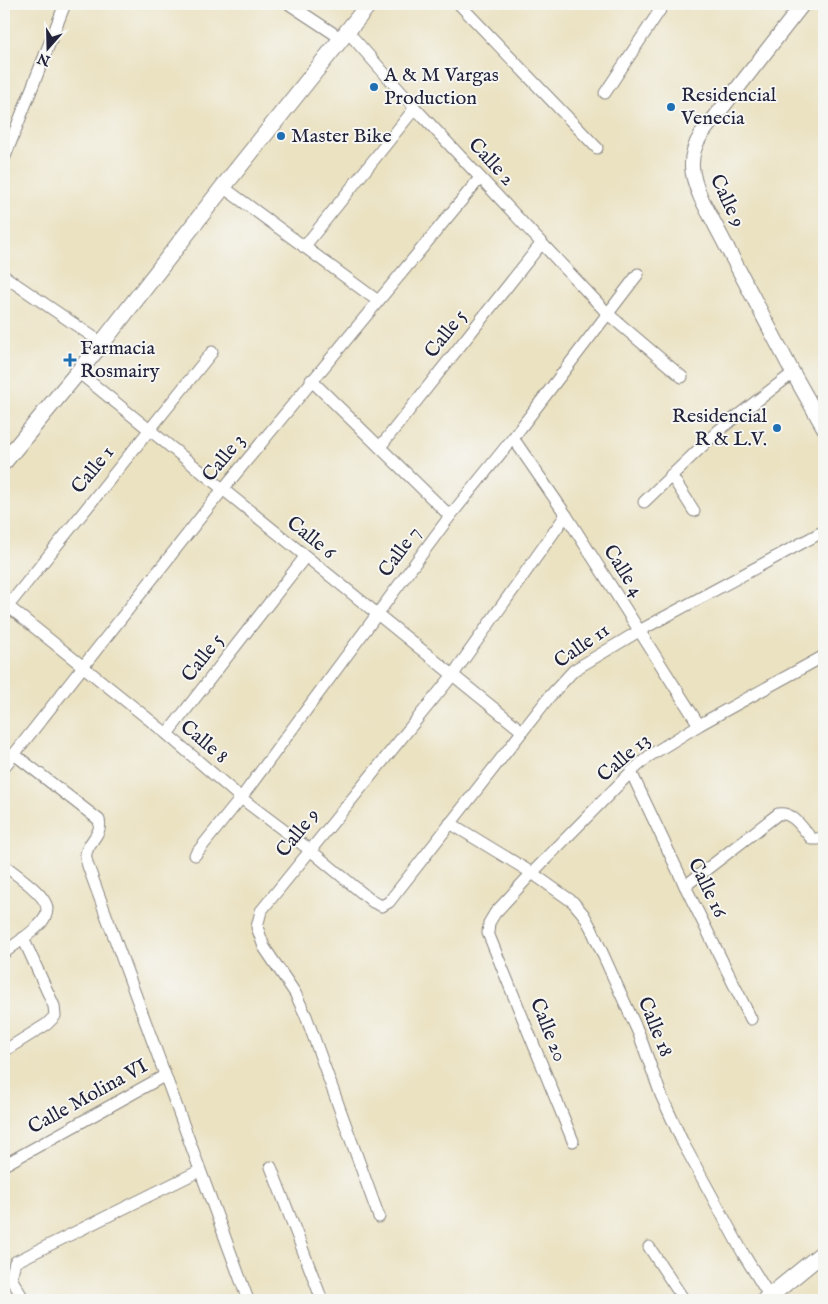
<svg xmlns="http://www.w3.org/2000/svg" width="828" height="1304" font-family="'IM FELL English',serif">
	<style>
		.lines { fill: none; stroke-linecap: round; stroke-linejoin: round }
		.minor-casing { stroke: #86827e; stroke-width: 13 }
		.tertiary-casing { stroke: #86827e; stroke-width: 16 }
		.secondary-casing { stroke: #86827e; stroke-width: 18 }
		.minor { stroke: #fff; stroke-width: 11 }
		.tertiary { stroke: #fff; stroke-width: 14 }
		.secondary { stroke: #fff; stroke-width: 16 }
		.poi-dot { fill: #1f6fb2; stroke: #f6f6f2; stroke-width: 2 }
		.labels { text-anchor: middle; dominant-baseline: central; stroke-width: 4; stroke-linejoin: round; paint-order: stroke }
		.poi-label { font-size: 20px; fill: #22223b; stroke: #f6f6f2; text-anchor: start }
		.street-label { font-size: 20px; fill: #22223b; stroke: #f6f6f2 }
	</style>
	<rect width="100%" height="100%" fill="#f6f6f2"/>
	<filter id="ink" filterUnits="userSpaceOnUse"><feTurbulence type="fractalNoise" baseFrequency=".02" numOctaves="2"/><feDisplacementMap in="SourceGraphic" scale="10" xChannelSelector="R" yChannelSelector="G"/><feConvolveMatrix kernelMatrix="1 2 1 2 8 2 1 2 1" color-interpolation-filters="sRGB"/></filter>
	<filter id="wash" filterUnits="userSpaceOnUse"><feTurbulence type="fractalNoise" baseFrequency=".0096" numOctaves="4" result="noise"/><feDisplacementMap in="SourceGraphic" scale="20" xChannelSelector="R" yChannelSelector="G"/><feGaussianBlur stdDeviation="1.12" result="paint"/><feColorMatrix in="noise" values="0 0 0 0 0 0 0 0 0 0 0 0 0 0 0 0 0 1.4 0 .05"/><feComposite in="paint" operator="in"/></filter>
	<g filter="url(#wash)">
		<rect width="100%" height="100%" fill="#ebe2c2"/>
	</g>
	<g filter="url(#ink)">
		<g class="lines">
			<defs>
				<g id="minor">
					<path d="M289 4 342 39"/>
					<path d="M459 4 597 148"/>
					<path d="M348 32 415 108 608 314 682 377"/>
					<path d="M605 93 664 4"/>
					<path d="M4 159 65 4"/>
					<path d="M223 187 378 301"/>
					<path d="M304 247 415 108"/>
					<path d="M4 276 102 343"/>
					<path d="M78 372 522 731"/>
					<path d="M311 380 450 516"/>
					<path d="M513 438 566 515 699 725"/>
					<path d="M380 447 541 244"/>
					<path d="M671 475 694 511"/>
					<path d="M644 502 719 430 793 373"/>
					<path d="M4 603 167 734 241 798 310 850 373 902 382 906 389 902 550 696 574 670 639 631 824 531"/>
					<path d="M4 611 212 352"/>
					<path d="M167 734 305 557"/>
					<path d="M14 754 99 820C103 834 88 841 86 854 85 857 87 862 88 866L248 1300"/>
					<path d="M4 767 223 489 480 178"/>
					<path d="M631 772 685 886 751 1019"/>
					<path d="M450 823 532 873 573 902 584 915 591 928 639 1034 661 1095 683 1143 744 1255 770 1297"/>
					<path d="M195 855 241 798 450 516 513 438 638 274"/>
					<path d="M4 865C14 873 47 895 47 909 47 915 43 922 38 926 28 936 15 944 4 953"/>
					<path d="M685 886 778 814C795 812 802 829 812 839H818L824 836"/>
					<path d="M4 1051 47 1024 55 1016 54 1006 23 938"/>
					<path d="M573 1141 488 933 489 923 495 913 532 873 631 772 649 756 699 725 824 656"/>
					<path d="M4 1165 164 1076"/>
					<path d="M271 1167 322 1300"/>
					<path d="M379 1217 306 1016 295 993 264 947 257 927 261 911 452 676 566 515"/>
					<path d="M649 1247 684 1300"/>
					<path d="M24 1300 11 1278 15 1262 199 1171"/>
				</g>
				<path id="tertiary" d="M803 4 701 135C687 157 691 176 701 198L793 373 824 428"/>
				<g id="secondary">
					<path d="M4 462 102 343 223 187 369 4"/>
					<path d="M765 1300 824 1252"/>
				</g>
			</defs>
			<!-- minor casing -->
			<use href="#minor" class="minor-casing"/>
			<!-- tertiary casing -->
			<use href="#tertiary" class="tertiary-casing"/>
			<!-- secondary casing -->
			<use href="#secondary" class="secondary-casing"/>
			<!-- minor -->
			<use href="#minor" class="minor"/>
			<!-- tertiary -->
			<use href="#tertiary" class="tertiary"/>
			<!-- secondary -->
			<use href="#secondary" class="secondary"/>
		</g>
	</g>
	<!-- markers -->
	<g class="poi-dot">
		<circle cx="374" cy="87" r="5"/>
		<circle cx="671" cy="107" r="5"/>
		<circle cx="281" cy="136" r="5"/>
		<path d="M67.5 352.5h5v5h5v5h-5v5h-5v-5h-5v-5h5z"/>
		<circle cx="777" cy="428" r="5"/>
	</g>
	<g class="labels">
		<!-- poi labels -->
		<g class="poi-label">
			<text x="384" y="75">A &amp; M Vargas<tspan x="384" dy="23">Production</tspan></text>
			<text x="681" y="95">Residencial<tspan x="681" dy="23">Venecia</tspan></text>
			<text x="291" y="136">Master Bike</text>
			<text x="80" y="348">Farmacia<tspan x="80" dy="23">Rosmairy</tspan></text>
			<text x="767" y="416" text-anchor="end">Residencial<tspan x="767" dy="23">R &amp; L.V.</tspan></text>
		</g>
		<!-- street labels -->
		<g class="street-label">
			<text transform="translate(491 162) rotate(47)">Calle 2</text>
			<text transform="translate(727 201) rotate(65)">Calle 9</text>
			<text transform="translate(446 334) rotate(-52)">Calle 5</text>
			<text transform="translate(224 458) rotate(-51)">Calle 3</text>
			<text transform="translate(93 470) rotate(-51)">Calle 1</text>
			<text transform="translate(311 538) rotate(39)">Calle 6</text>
			<text transform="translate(400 552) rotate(-54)">Calle 7</text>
			<text transform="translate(623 571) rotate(58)">Calle 4</text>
			<text transform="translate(582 646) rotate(-35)">Calle 11</text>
			<text transform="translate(203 658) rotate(-52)">Calle 5</text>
			<text transform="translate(204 742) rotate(40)">Calle 8</text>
			<text transform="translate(624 758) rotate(-41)">Calle 13</text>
			<text transform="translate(298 833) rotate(-51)">Calle 9</text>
			<text transform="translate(707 888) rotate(64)">Calle 16</text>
			<text transform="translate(655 1027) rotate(68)">Calle 18</text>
			<text transform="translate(548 1030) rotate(68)">Calle 20</text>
			<text transform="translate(88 1097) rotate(-29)">Calle Molina VI</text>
		</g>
	</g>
	<!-- margin -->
	<rect width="828" height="1304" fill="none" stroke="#f6f6f2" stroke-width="20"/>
	<!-- north arrow -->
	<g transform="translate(48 48) rotate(200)" stroke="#f6f6f2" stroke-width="4" paint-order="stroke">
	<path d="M0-4L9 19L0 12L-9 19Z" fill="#22223b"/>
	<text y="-8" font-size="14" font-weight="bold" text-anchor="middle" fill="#22223b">N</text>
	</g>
</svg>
